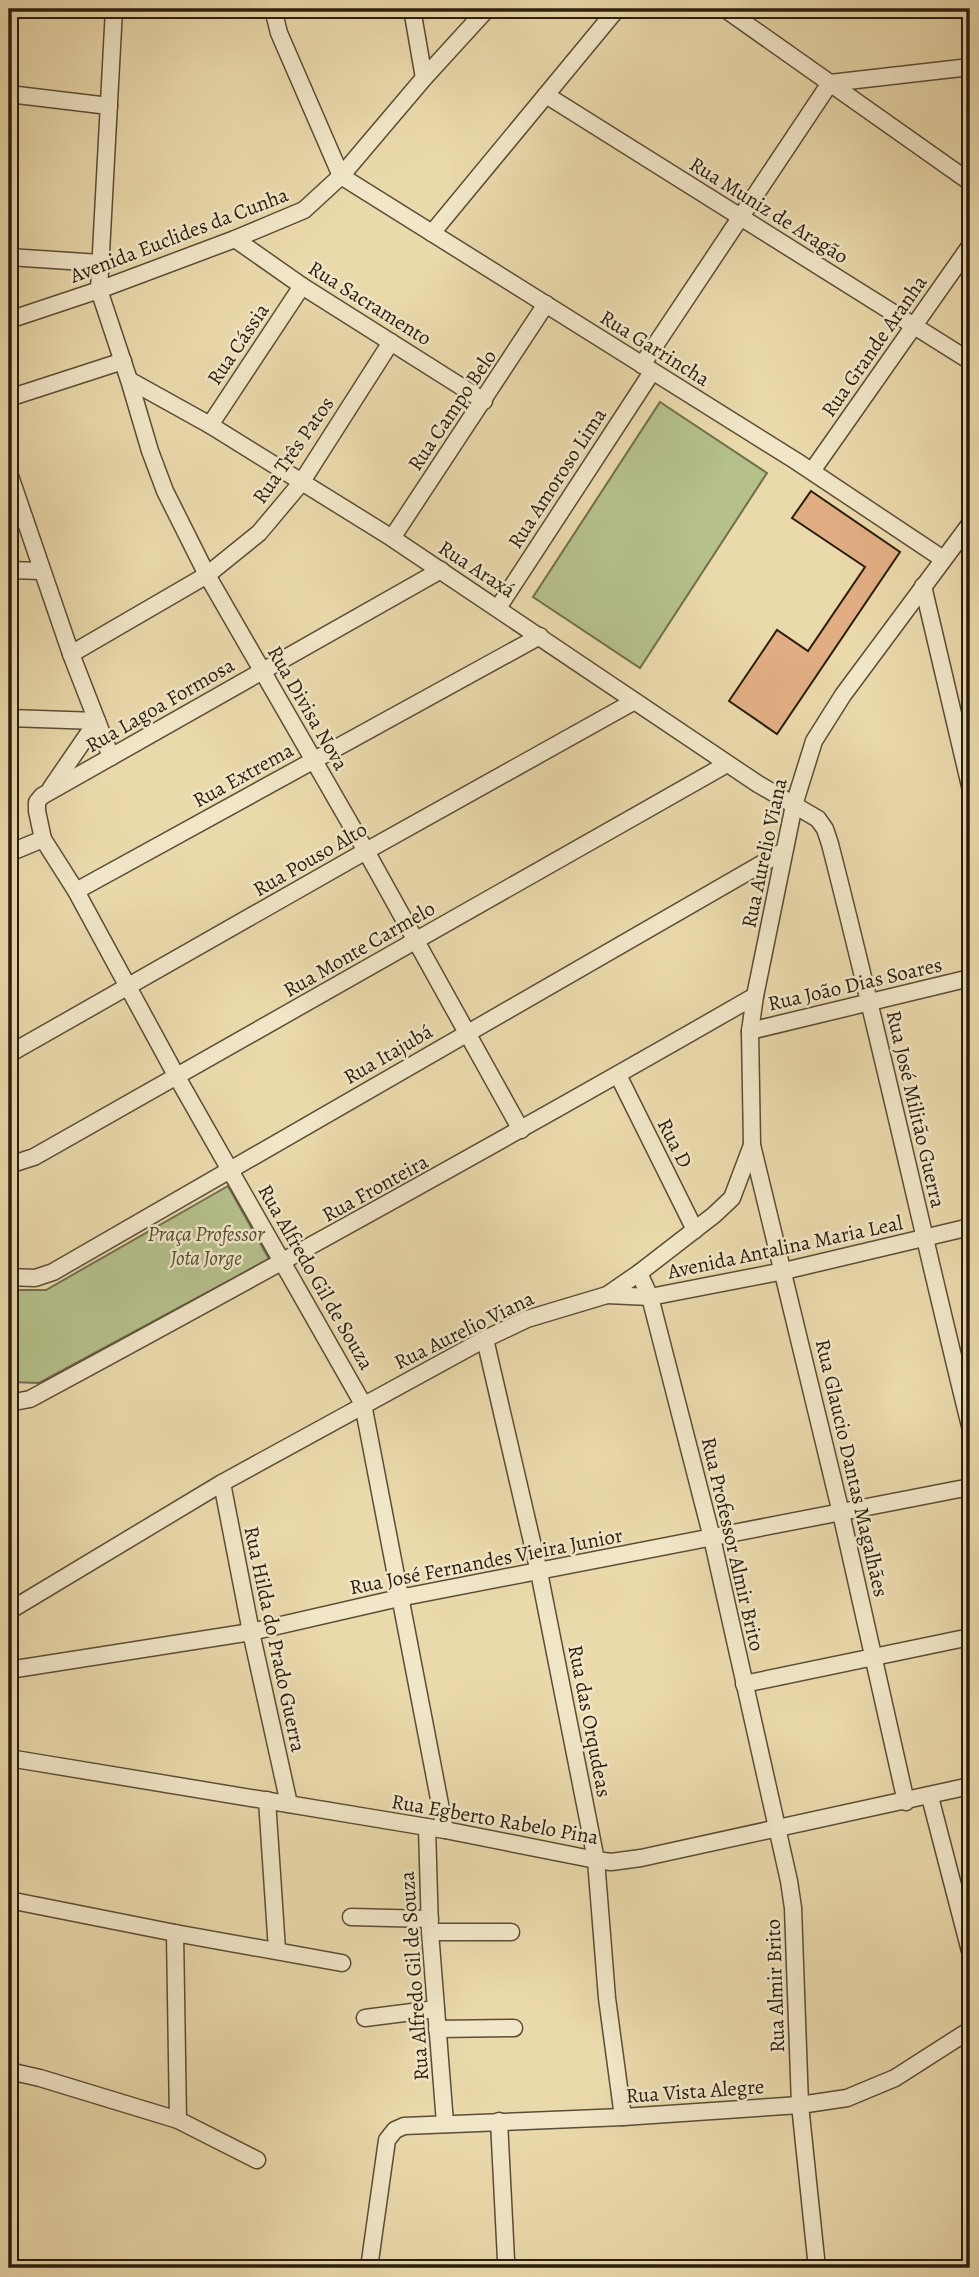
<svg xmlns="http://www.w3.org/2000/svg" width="979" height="2277" font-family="Alegreya,serif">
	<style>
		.green { fill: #b5c08b; stroke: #706f4d; stroke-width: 2 }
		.building { fill: #e1ae83; stroke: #2b1e0f; stroke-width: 2 }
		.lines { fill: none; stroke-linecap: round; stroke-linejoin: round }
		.street-casing { stroke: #5b4d36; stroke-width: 19 }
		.street { stroke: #f1e6c8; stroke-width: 16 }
		.labels { text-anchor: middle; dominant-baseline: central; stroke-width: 5; stroke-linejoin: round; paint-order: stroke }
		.street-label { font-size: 21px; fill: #2b1e0f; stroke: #f1e6c8 }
		.park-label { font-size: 21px; font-style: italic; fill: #544f34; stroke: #f1e6c8 }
	</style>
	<rect width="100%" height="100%" fill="#ead9ab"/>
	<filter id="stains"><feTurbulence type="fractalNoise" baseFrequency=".00286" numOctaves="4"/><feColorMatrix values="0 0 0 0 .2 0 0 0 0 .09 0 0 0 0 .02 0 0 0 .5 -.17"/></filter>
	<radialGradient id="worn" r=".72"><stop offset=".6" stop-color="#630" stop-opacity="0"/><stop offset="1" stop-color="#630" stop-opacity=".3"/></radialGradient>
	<!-- green -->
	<g class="green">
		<path d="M660 402 767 473 640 668 533 597Z"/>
		<path d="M228 1186 269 1259 39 1383 9 1382V1290H46Z"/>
	</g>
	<!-- building -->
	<path class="building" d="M811 491 900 552 777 734 729 701 777 630 808 651 865 567 792 518Z"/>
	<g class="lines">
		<defs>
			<g id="street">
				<path d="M114 9 99 290 129 380 150 451 165 491 207 575 366 851 521 1130"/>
				<path d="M273 9 279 33 341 176"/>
				<path d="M412 9 424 78"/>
				<path d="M725 9 970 182"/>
				<path d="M9 94 109 106"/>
				<path d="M546 95 970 361"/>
				<path d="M341 176 796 461 943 559"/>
				<path d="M432 233 617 9"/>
				<path d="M235 239 302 286 484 401"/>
				<path d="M9 257 100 263"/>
				<path d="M9 320 99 290 235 239 304 210 341 176 424 78 487 9"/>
				<path d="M642 365 830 83 970 67"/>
				<path d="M129 380 210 425 392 538 758 784 818 819 825 829 830 844C880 1038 922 1232 970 1426"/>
				<path d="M9 398 123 361"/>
				<path d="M210 425 302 286"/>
				<path d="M812 471 970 246"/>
				<path d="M9 473 71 654 111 757"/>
				<path d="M392 538 546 304"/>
				<path d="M9 570 41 571"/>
				<path d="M441 570 42 796 37 802V811L43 839 76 891 177 1077 363 1404 445 1830"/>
				<path d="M923 586 970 786"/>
				<path d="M498 608 652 372"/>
				<path d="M71 654 207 575 259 533 301 483 391 342"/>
				<path d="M9 718 97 721"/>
				<path d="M51 788 97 721"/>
				<path d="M9 853 43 839"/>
				<path d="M76 891 540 636"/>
				<path d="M750 1031 970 978"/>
				<path d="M9 1054 366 851 633 702"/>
				<path d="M618 1075 695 1230"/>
				<path d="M752 1145 841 1513 906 1802"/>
				<path d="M9 1165 34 1157 727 764"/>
				<path d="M639 1273 650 1297 712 1538 789 1881 793 1908 800 2105 817 2268"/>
				<path d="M9 1277 35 1278 53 1272 784 851"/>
				<path d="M607 1295 650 1297 784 1271 970 1227"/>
				<path d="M485 1339 539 1572 596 1860 607 1998 623 2117"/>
				<path d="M9 1403 30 1399C274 1267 515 1134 755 996"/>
				<path d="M222 1483 251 1632 289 1804"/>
				<path d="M9 1611 222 1483 485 1339 527 1319 607 1295 639 1273 714 1215 732 1198 752 1145 750 1031 755 996 794 805 814 741 843 695 970 524"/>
				<path d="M9 1670 251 1632 399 1598 970 1487"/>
				<path d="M744 1684 970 1637"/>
				<path d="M9 1758 445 1830 596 1860 611 1862 641 1858 970 1786"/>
				<path d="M930 1797 970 1951"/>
				<path d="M267 1800 277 1950"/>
				<path d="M427 1827 430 1932 445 2123"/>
				<path d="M9 1900 175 1933 342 1963"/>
				<path d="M351 1917 430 1919"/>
				<path d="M430 1932H511"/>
				<path d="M175 1933 178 2120"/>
				<path d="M365 2018 436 2009"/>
				<path d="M437 2029 514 2028"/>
				<path d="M9 2071 40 2078 178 2120 257 2160"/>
				<path d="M499 2121 506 2260"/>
				<path d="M369 2268 387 2140 395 2130 404 2126 623 2117 800 2105 847 2098 895 2078 970 2030"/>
			</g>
		</defs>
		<!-- street casing -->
		<use href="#street" class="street-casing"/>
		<!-- street -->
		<use href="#street" class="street"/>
	</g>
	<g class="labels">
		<!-- street labels -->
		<g class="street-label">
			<text transform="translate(769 210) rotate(32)">Rua Muniz de Aragão</text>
			<text transform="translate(179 235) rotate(-21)">Avenida Euclides da Cunha</text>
			<text transform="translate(370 303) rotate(32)">Rua Sacramento</text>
			<text transform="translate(238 344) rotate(-56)">Rua Cássia</text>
			<text transform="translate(874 346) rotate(-55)">Rua Grande Aranha</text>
			<text transform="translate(655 348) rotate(32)">Rua Garrincha</text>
			<text transform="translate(452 410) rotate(-56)">Rua Campo Belo</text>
			<text transform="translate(293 450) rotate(-55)">Rua Três Patos</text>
			<text transform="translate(557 478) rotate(-57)">Rua Amoroso Lima</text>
			<text transform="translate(477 569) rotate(33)">Rua Araxá</text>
			<text transform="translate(160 705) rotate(-30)">Rua Lagoa Formosa</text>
			<text transform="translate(308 708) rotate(60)">Rua Divisa Nova</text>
			<text transform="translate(243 775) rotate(-29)">Rua Extrema</text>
			<text transform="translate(764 853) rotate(-78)">Rua Aurelio Viana</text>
			<text transform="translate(310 859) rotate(-30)">Rua Pouso Alto</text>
			<text transform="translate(359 949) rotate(-30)">Rua Monte Carmelo</text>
			<text transform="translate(855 984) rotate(-13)">Rua João Dias Soares</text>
			<text transform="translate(388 1054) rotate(-30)">Rua Itajubá</text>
			<text transform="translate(916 1109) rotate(77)">Rua José Militão Guerra</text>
			<text transform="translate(675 1143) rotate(63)">Rua D</text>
			<text transform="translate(375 1188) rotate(-29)">Rua Fronteira</text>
			<text transform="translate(785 1247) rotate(-12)">Avenida Antalina Maria Leal</text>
			<text transform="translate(316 1277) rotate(60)">Rua Alfredo Gil de Souza</text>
			<text transform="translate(464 1330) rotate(-26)">Rua Aurelio Viana</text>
			<text transform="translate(852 1468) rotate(77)">Rua Glaucio Dantas Magalhães</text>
			<text transform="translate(733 1544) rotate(77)">Rua Professor Almir Brito</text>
			<text transform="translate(486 1561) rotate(-11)">Rua José Fernandes Vieira Junior</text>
			<text transform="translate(275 1639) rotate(78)">Rua Hilda do Prado Guerra</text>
			<text transform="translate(590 1721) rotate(79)">Rua das Orqudeas</text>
			<text transform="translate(495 1819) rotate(10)">Rua Egberto Rabelo Pina</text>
			<text transform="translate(414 1976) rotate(-94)">Rua Alfredo Gil de Souza</text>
			<text transform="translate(775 1986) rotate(-92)">Rua Almir Brito</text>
			<text transform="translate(695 2091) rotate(-4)">Rua Vista Alegre</text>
		</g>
		<!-- park labels -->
		<g class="park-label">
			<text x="206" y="1234">Praça Professor<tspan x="206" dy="24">Jota Jorge</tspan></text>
		</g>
	</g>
	<!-- margin -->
	<rect width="979" height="2277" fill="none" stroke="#ead9ab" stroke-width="35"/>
	<rect x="10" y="10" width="958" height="2256" fill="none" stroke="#2b1e0f" stroke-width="3.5"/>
	<rect x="18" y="18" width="944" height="2242" fill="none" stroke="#2b1e0f" stroke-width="2"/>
	<rect width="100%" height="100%" filter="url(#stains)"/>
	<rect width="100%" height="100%" fill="url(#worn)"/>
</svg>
